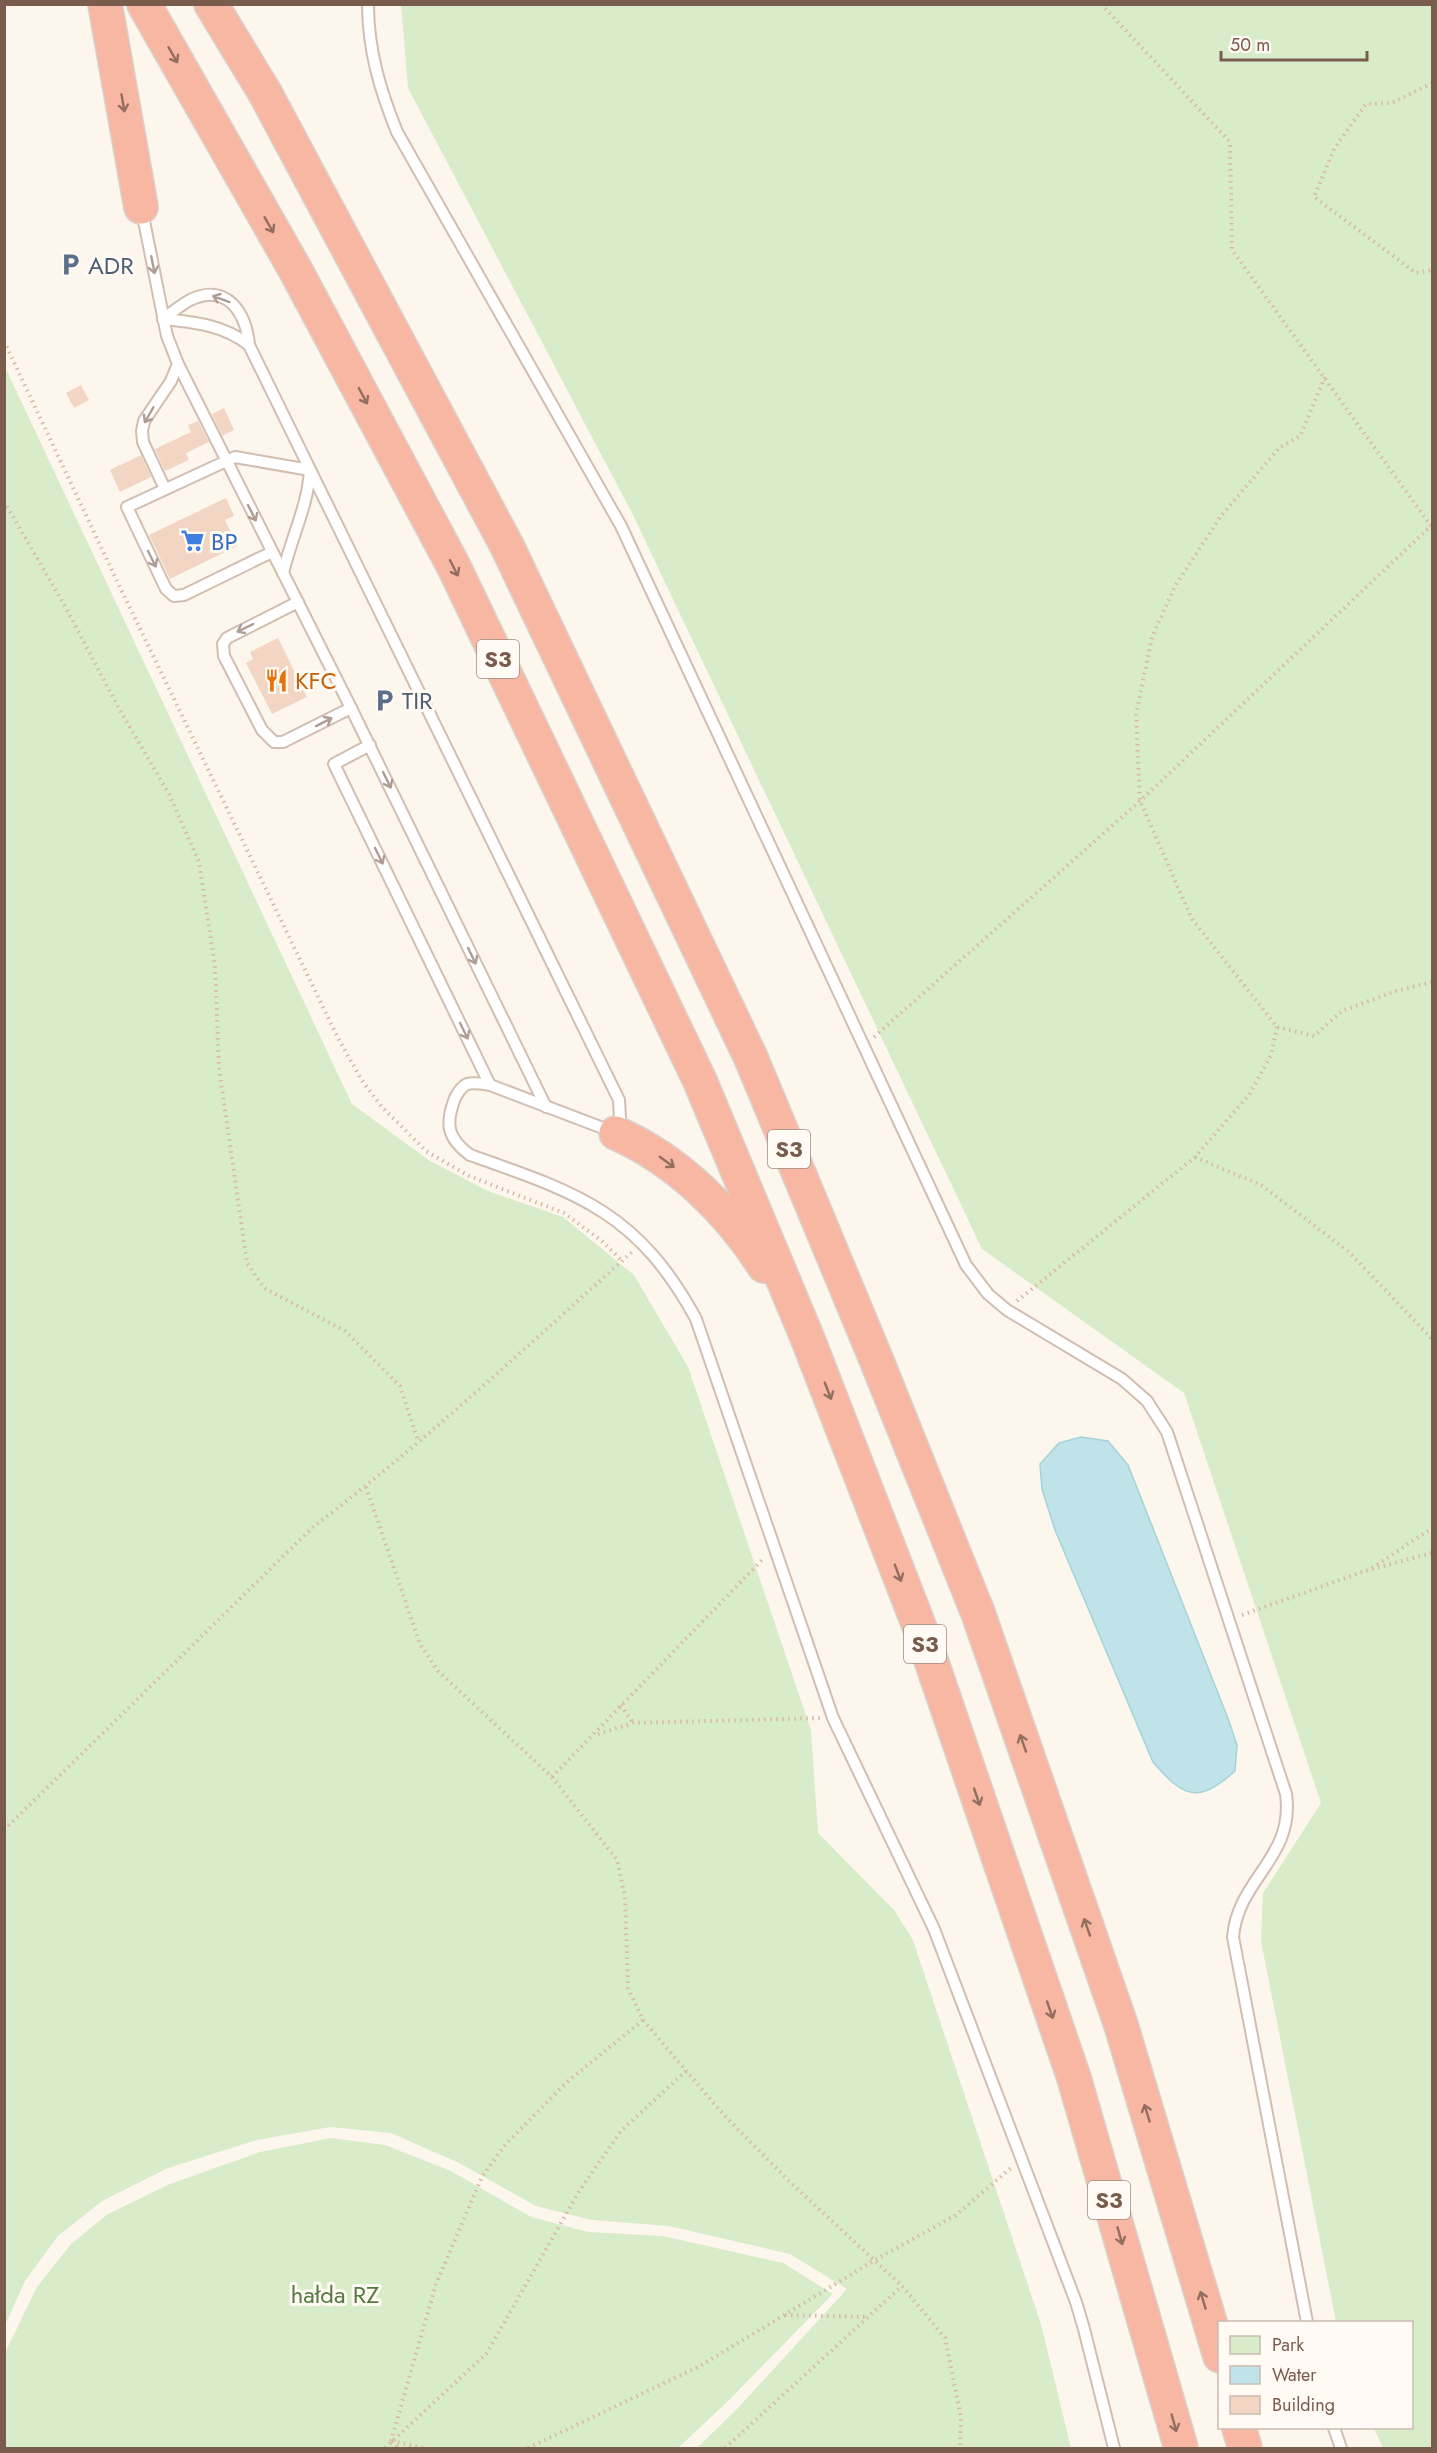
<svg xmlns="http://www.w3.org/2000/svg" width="1437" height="2453" font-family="Jost,sans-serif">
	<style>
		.green { fill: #d8ecc9 }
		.water { fill: #bfe3e8; stroke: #a5d3da; stroke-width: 1.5 }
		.building { fill: #f3d5c3 }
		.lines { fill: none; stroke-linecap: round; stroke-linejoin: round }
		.lane-casing { stroke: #d1beb0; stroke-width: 14 }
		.highway-casing { stroke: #dad1cd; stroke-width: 36 }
		.path { stroke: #d9b8a5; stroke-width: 4; stroke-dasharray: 1.5 4.5; stroke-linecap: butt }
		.lane { stroke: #fff; stroke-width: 10 }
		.highway { stroke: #f7b7a3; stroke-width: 33 }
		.oneway { stroke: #936e5e }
		.oneway2 { stroke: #af9d94 }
		.labels { text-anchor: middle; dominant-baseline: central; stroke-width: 6; stroke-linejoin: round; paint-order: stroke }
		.shield { fill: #fffaf3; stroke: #a28b7f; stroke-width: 1.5 }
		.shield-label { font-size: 22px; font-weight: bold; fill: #7a5c4d }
		.service-label { font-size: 24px; fill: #4e5e75; stroke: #fffaf3; text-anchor: start }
		.shop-label { font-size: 24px; fill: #366cbe; stroke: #fffaf3; text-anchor: start }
		.food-label { font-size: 24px; fill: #c56008; stroke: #fffaf3; text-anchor: start }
		.park-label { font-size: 24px; fill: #537a41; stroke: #fffaf3 }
	</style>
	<rect width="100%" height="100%" fill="#fdf6ec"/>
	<!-- green -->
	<g class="green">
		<path d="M401 5H1432V2448H1383L1374 2428H1412V2322H1336L1261 1941 1263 1893 1321 1803 1184 1393 982 1249 632 513 408 88Z"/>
		<path d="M5 367 352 1104 430 1161 488 1191 563 1217 634 1275 688 1367 811 1730 818 1833 894 1910 913 1940 1041 2324 1071 2448H697L737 2409 847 2289 790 2254 669 2226 592 2220 536 2206 459 2163 391 2133 330 2127 257 2140 168 2168 102 2201 58 2236 25 2281 5 2325Z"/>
		<path d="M331 2138 385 2145 451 2171 531 2217 589 2232 663 2236 783 2263 833 2294 727 2402 678 2448H5V2353L37 2287 71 2244 108 2214 170 2184 260 2152Z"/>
	</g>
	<!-- water -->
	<path class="water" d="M1081 1437 1108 1441 1128 1465 1229 1721 1237 1745 1235 1771C1198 1804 1184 1798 1153 1762L1055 1530 1042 1489 1040 1464 1059 1443Z"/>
	<!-- building -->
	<g class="building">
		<path d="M81 385 89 400 74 408 66 393Z"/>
		<path d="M224 408 234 430 222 436 212 414Z"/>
		<path d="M198 421 209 442 186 453 189 460 165 471 155 449 191 432 188 425Z"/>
		<path d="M141 455 151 477 120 492 110 470Z"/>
		<path d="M226 498 234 516 225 520 237 546 170 579 149 535Z"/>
		<path d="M278 638 307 697 272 714 246 663 253 659 250 652Z"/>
	</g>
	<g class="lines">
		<defs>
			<g id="lane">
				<path d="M368 4C368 50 380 90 397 132L621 526 966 1265 988 1294 1007 1310 1122 1379 1147 1401 1167 1432 1286 1794C1295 1858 1238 1878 1233 1937L1307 2322"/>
				<path d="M142 211 167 336 178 364 351 708 546 1107"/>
				<path d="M163 319C172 312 181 305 190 300 227 282 246 313 249 345L619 1100 620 1118 616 1133 490 1085 334 764 370 745"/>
				<path d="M163 319C194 322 224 325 249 345"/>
				<path d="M165 489 143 442 142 431 144 421 171 381 178 364"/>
				<path d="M272 552 184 595 174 596 166 589 127 507 235 457 310 470C308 506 291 538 283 573"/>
				<path d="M298 602 227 638 223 644 224 656 262 730 274 742H283L351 708"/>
				<path d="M490 1085C483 1084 475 1082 467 1084 461 1087 458 1092 455 1098 445 1124 447 1138 470 1155 578 1193 638 1212 696 1319L833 1718 934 1929 1076 2302 1084 2329 1114 2448"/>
				<path d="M1334 2428 1341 2448"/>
			</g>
			<g id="highway">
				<path d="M105 4 141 207"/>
				<path d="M144 4 296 271 454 567 700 1081 807 1337 921 1631 1074 2078 1181 2448"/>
				<path d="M211 4 265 93 507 546 751 1058 876 1359 978 1613 1121 2025 1220 2356"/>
				<path d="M616 1133C677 1160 728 1210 764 1266"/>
				<path d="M1239 2428 1245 2448"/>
			</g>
		</defs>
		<!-- lane casing -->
		<use href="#lane" class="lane-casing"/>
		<!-- highway casing -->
		<use href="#highway" class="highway-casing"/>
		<!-- path -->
		<g class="path">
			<path d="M1101 4 1230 142 1232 250 1431 526"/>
			<path d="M1432 83 1392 103 1366 104 1334 149 1314 197 1416 273 1432 270"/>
			<path d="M4 341 117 581 336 1034 361 1079 381 1106 426 1151 469 1176 564 1213 602 1241 622 1261"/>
			<path d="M1325 377 1300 436 1279 448 1221 516 1175 586 1152 637 1136 715 1140 801 1192 919 1277 1027 1314 1036 1342 1011 1396 991 1432 982"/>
			<path d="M4 501 66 608 117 705 169 794 199 862 215 966 219 1068 247 1263 264 1288 345 1331 400 1386 418 1441"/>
			<path d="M874 1037 1140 801 1432 525"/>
			<path d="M1195 1157 1261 1185 1349 1252 1432 1339"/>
			<path d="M1017 1301 1195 1157 1249 1095 1271 1055 1277 1027"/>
			<path d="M366 1487 420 1644 438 1671 552 1777 617 1860 625 1897 628 1988 643 2020 722 2113 789 2181 902 2286 945 2338 961 2417 960 2448"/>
			<path d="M1372 1568 1432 1528"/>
			<path d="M1242 1615 1368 1570 1432 1553"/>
			<path d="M621 1705 633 1723"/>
			<path d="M598 1734 633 1723 820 1718"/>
			<path d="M552 1777 764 1558"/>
			<path d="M4 1830 313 1527C425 1442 528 1345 632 1252"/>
			<path d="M785 2315 867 2317"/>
			<path d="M391 2441 436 2284 482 2177 504 2146 567 2082 643 2020"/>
			<path d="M392 2441 423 2448"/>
			<path d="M392 2441 399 2448"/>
			<path d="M385 2448 487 2353 578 2193 621 2131 686 2071"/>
			<path d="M528 2448 700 2366 875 2260 956 2215 1011 2168"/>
			<path d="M725 2448 902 2286"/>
		</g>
		<!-- lane -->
		<use href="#lane" class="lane"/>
		<!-- highway -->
		<use href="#highway" class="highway"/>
	</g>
	<!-- one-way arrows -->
	<defs><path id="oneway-shaft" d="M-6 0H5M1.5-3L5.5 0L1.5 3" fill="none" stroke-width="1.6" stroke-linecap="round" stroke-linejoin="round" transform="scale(1.5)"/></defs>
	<g class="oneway">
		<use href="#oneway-shaft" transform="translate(173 55) rotate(60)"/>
		<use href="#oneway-shaft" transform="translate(123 103) rotate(80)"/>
		<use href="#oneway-shaft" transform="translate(269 225) rotate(60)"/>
		<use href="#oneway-shaft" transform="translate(363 396) rotate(62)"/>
		<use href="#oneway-shaft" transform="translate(454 568) rotate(63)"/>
		<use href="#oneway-shaft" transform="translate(667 1162) rotate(36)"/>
		<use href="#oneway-shaft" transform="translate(828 1391) rotate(69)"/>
		<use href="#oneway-shaft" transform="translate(898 1573) rotate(69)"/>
		<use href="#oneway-shaft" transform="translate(1023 1743) rotate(-109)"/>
		<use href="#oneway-shaft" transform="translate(977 1797) rotate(71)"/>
		<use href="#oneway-shaft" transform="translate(1087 1927) rotate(-109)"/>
		<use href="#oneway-shaft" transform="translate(1050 2010) rotate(71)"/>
		<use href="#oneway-shaft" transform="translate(1147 2113) rotate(-107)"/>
		<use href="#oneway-shaft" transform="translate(1120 2236) rotate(74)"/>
		<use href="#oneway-shaft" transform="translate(1203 2300) rotate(-107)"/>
		<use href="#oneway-shaft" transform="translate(1174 2423) rotate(74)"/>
	</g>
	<g class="oneway2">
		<use href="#oneway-shaft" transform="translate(153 265) rotate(79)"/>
		<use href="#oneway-shaft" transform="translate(221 299) rotate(-160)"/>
		<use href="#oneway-shaft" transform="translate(149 415) rotate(120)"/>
		<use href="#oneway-shaft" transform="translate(252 513) rotate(63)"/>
		<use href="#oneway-shaft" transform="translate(152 559) rotate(64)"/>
		<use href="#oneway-shaft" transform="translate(245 628) rotate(154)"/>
		<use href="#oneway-shaft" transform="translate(324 722) rotate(-27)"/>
		<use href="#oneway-shaft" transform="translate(387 780) rotate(64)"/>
		<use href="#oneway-shaft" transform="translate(379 856) rotate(64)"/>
		<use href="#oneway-shaft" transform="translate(472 956) rotate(64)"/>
		<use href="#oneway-shaft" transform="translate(464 1031) rotate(64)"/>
	</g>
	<!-- icons -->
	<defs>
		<symbol id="parking-bare" viewBox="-9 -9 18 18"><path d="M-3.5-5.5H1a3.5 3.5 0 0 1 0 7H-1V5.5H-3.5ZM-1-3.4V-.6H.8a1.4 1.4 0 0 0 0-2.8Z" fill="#5c6f8a" stroke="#fffaf3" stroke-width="2.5" paint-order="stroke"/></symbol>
		<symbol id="supermarket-bare" viewBox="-9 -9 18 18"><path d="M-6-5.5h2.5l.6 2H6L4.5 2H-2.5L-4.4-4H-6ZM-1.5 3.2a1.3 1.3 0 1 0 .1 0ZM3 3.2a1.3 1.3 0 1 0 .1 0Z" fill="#3f7fe0" stroke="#fffaf3" stroke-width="2.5" paint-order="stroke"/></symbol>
		<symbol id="restaurant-bare" viewBox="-9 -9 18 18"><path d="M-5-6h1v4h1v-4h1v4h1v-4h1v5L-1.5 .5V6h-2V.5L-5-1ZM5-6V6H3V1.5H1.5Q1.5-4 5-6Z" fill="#e8710a" stroke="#fffaf3" stroke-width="2.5" paint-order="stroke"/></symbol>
	</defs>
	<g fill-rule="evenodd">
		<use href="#parking-bare" x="54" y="248" width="33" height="33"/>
		<use href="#supermarket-bare" x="176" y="524" width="33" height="33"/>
		<use href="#restaurant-bare" x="260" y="664" width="33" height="33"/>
		<use href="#parking-bare" x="368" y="684" width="33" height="33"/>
	</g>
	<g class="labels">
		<!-- shield labels -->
		<g class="shield">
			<rect x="477" y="640" width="42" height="38" rx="4.5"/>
			<rect x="768" y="1130" width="42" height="38" rx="4.5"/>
			<rect x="904" y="1625" width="42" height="38" rx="4.5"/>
			<rect x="1088" y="2181" width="42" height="38" rx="4.5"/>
		</g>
		<g class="shield-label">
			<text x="498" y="659">S3</text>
			<text x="789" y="1149">S3</text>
			<text x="925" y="1644">S3</text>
			<text x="1109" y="2200">S3</text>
		</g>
		<!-- service labels -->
		<g class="service-label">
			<text x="88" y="265">ADR</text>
			<text x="402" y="700">TIR</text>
		</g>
		<!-- shop labels -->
		<g class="shop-label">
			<text x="211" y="541">BP</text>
		</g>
		<!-- food labels -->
		<g class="food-label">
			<text x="295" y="680">KFC</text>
		</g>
		<!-- park labels -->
		<g class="park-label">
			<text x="335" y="2294">hałda RZ</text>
		</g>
	</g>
	<!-- border -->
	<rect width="1437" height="2453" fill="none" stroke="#7a5c4d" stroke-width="12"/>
	<!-- legend -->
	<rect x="1218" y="2321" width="195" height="108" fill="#fffaf3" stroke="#cabbb1" stroke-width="1.5"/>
	<rect x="1230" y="2336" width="30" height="18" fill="#d8ecc9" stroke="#cabbb1" stroke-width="1.5"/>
	<text x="1272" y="2351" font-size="18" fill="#7a5c4d">Park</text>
	<rect x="1230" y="2366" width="30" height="18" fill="#bfe3e8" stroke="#cabbb1" stroke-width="1.5"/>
	<text x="1272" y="2381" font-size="18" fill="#7a5c4d">Water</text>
	<rect x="1230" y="2396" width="30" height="18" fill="#f3d5c3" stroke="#cabbb1" stroke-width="1.5"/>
	<text x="1272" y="2411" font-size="18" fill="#7a5c4d">Building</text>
	<!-- scale -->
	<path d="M1221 51v9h146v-9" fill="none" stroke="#7a5c4d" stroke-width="3"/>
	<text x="1230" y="51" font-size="18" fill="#7a5c4d" stroke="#fffaf3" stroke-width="4.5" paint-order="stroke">50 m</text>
</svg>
